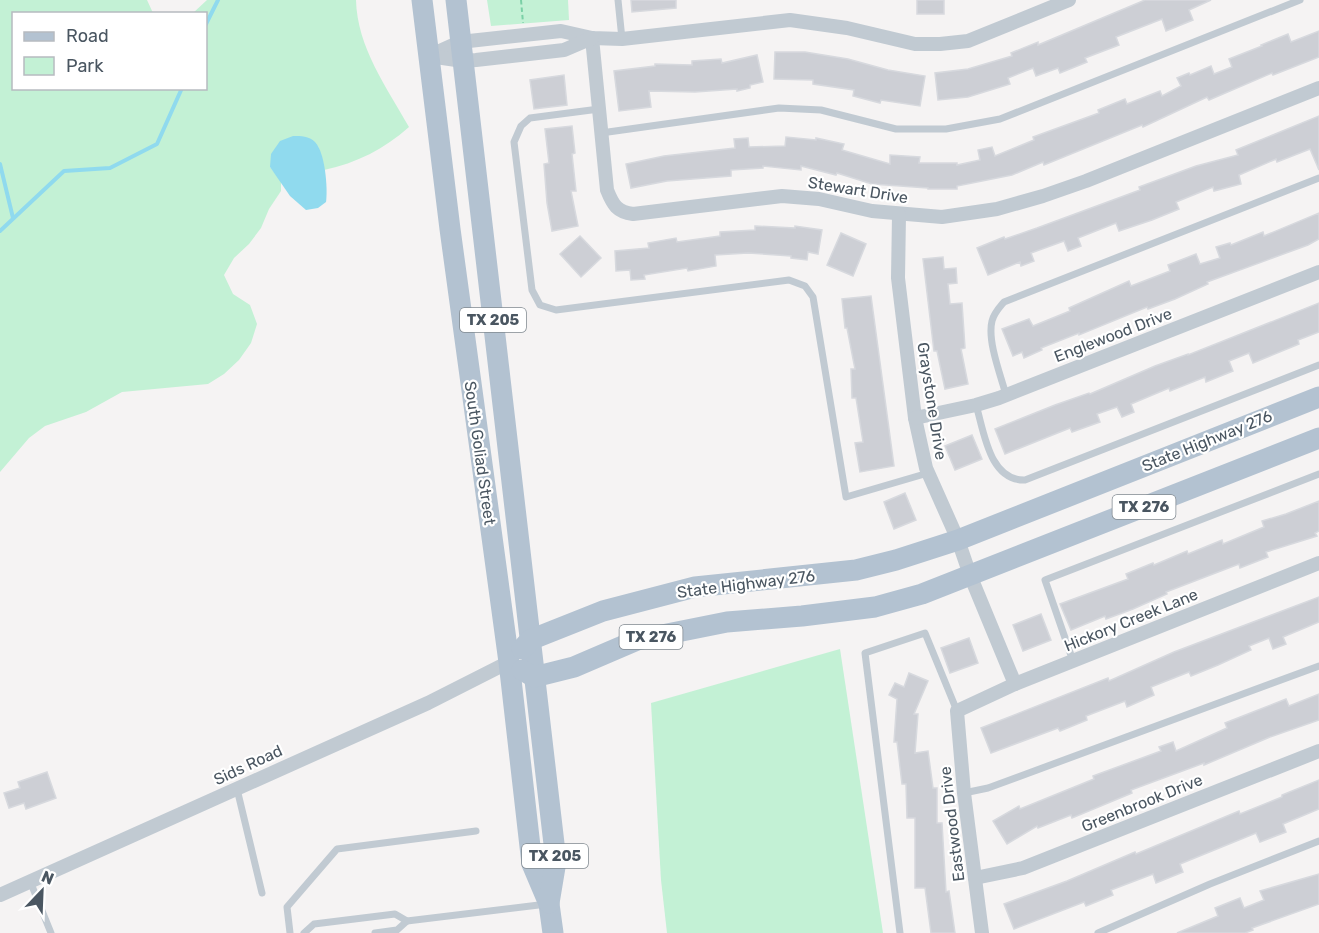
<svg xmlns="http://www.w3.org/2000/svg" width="1319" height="933" font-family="Rubik,sans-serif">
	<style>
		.green { fill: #c3f1d5 }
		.water { fill: #90daee }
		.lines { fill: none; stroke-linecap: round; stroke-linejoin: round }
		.stream { stroke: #90daee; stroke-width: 4 }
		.building { fill: #cdcfd5; stroke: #d7d9de; stroke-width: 1.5 }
		.path { stroke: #7ad0a6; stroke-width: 2; stroke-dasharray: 4.5 3; stroke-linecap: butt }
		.service { stroke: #c1cad2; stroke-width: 7 }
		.minor { stroke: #c1cad2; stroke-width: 14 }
		.primary { stroke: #b3c2d1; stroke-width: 21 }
		.labels { text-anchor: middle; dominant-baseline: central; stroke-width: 4.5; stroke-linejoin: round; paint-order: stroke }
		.shield { fill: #fff; stroke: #808990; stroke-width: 1.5 }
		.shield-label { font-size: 15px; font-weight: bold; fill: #4a5661 }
		.street-label { font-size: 16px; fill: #4a5661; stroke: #fff }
	</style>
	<rect width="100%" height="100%" fill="#f5f3f3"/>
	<!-- green -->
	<g class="green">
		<path d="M0 0H147L153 13 14 14V88H206V14L193 13 207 0H356C357 47 387 88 409 127 384 149 357 163 324 170L318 146 270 167 281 181V191L269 209 261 228 249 244 234 258 224 275 233 294 250 305 257 324 251 343 239 360 224 374 208 384 122 392 86 412 45 426 29 438 0 472Z"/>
		<path d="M487 0H568L569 20 491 26Z"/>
		<path d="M840 649 883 933H667L661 880 651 703Z"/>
	</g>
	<!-- water -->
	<path class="water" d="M293 136C301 136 309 136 315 142 325 152 328 188 326 202L318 208 306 210 290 196 270 167 271 154 280 141Z"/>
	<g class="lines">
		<!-- stream -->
		<g class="stream">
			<path d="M206 24 218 0"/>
			<path d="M0 164 13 218"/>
			<path d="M0 231 64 171 110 168 157 144 182 88"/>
		</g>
	</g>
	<!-- building -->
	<g class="building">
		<path d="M631 0H676V8L632 12Z"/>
		<rect x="917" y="0" width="27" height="14"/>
		<path d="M1145 0H1211L1189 10 1193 20 1166 31 1162 19 1116 37 1119 45 1085 58 1087 62 1060 73 1058 68 1036 76 1033 68 1008 78 1010 84 968 97 938 100 935 73 968 69 1012 56 1011 53 1038 42V45Z"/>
		<path d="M1319 31V57L1273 75 1272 73 1209 100 1207 97 1143 127 1142 125 1044 165 1043 162 1012 175 957 186V189H928V188L872 184 837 173 836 175 801 166V170L763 166V168L731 170V176L667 181 631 188 626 164 664 156 735 148 734 139 748 138 749 147 785 146 786 137 816 140V138L844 144 842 150 890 164V155L920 157 919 163H957V165L980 160 978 150 992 147 995 156 1034 140 1033 137 1099 113 1098 110 1125 99 1127 104 1160 91 1162 96 1181 86 1177 78 1189 73 1190 75 1211 66 1214 74 1232 67 1229 59 1262 46 1261 45 1288 34 1291 42Z"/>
		<path d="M775 52H805L848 59 888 70 925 76 920 106 881 100 880 103 853 96 854 90 813 84V80L774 79Z"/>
		<path d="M757 55 763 82 750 85V88L737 91V89L695 92 649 91 651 107 619 111 614 71 655 66V64L692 65V61L721 59 722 63Z"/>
		<path d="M564 75 567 105 534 109 530 80Z"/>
		<path d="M1319 116V170L1310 149 1277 162 1276 159 1239 175 1241 184 1214 191 1213 187 1176 202 1179 209 1152 220 1119 231 1116 223 1078 238 1081 246 1068 251 1064 241 1031 253 1034 261 1021 266 1020 262 988 275 977 248 1004 237 1005 239 1037 228 1140 190 1139 187 1196 166 1238 155 1236 150Z"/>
		<path d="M572 126 575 153 572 154 576 191H571L578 226 552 231 547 203 544 164 549 163 545 129Z"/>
		<path d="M1319 213V239L1308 245 1207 282 1208 284 1175 299 1148 309 1147 307 1079 335V333L1041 348 1042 350 1024 358 1022 352 1013 356 1002 329 1029 319 1033 326 1070 311 1069 308 1129 281 1131 286 1170 271 1168 265 1196 254 1200 264 1220 258 1216 247 1230 243 1231 245 1263 232 1264 236Z"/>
		<path d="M755 226 795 228V226L822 230 818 254 808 252 807 260 791 258V256L748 253 715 255 716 266 688 271 687 268 644 275 645 279 631 280 630 270 616 271 615 251 649 248 648 243 676 238 677 242 720 236V232L755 230Z"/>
		<path d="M841 233 866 244 853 276 827 265Z"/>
		<path d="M580 236 601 258 581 277 560 254Z"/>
		<path d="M943 257 944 269 956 268 957 283 948 284 950 304 962 303 965 348 961 349 968 384 945 389 937 351H934L923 259Z"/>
		<path d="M871 296 894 466 860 472 855 443 863 442 856 398H852L851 369H855L847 328H845L842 299Z"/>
		<path d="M1319 303V332L1298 340 1299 344 1253 363 1249 353 1229 361 1233 371 1206 382 1205 377 1170 391 1169 388 1131 404 1134 412 1122 417 1117 407 1097 414 1100 422 1072 432 1070 428 1005 454 995 429 1055 405 1089 393 1090 394 1155 366 1188 354V355Z"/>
		<path d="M972 435 982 459 955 470 945 446Z"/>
		<path d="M905 493 916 520 894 529 884 502Z"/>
		<path d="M1319 501V531L1315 533 1317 536 1266 552 1268 557 1240 568 1239 564 1166 592 1167 594 1133 609 1106 619 1105 616 1071 630 1060 604 1128 579 1126 574 1153 563 1154 565 1187 551 1188 554 1222 540 1223 544 1264 527 1262 521 1286 514Z"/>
		<path d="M1319 597V622L1283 637 1286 644 1273 649 1269 638 1249 646 1251 650 1218 665 1191 676 1189 672 1151 687 1154 695 1127 707 1125 701 1086 716 1087 720 1060 731 1058 728 991 753 981 728 1108 678 1109 681 1174 652Z"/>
		<path d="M1041 614 1051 640 1023 651 1013 625Z"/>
		<path d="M969 638 978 663 950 673 941 648Z"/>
		<path d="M909 673 928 681 914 714H918L915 753 928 751 933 788H937V823H942L946 892 949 891 955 933H931L925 888H915V818H907L906 784H902L897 742H894L897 699 889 695 895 683 904 687Z"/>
		<path d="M1319 694V720L1270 737 1204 765V763L1131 790 1132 793 1072 818 1071 815 1038 828 1037 826 1007 844 993 821 1019 806 1020 809 1094 779 1093 776 1161 751 1159 747 1173 742 1176 751 1227 728 1225 723 1253 712 1286 699 1289 706Z"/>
		<path d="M47 772 56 798 26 809 24 803 9 808 4 793 20 788 18 782Z"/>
		<path d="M1319 780V809L1283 824 1286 832 1260 842 1256 833 1180 864 1183 872 1156 883 1153 874 1111 890 1113 895 1086 906 1084 902 1014 929 1004 904 1067 881 1135 852 1136 854 1239 811 1240 814 1282 797V795Z"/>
		<path d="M1319 874V904L1252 928 1253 930 1245 933H1177L1218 916 1215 908 1240 898 1244 908 1264 900 1260 891Z"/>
	</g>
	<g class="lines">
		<!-- path -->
		<path class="path" d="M521 0 523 23"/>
		<!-- service -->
		<g class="service">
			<path d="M618 0 622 39"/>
			<path d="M599 109 530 118 521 126 514 142 532 290 540 305 556 310 789 280 805 286 813 297 846 497 928 473"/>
			<path d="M601 133 779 108 821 110 896 129H946L1000 119 1300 0"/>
			<path d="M1006 395C1001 376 987 341 992 321 994 313 999 308 1004 302L1319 178"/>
			<path d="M976 405C984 431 989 481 1025 480L1319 365"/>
			<path d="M1073 661 1045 580 1319 474"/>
			<path d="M237 789 262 893"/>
			<path d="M964 793 988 788 1319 666"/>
			<path d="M30 881 51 933"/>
			<path d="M290 933 287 907 337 849 476 831"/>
			<path d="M304 933 314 924 395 914 407 921"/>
			<path d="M375 933 397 930 407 921 547 904"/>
			<path d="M900 933 865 653 925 633 957 711"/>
			<path d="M1098 933 1210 884 1319 841"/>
		</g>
		<!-- minor -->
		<g class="minor">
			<path d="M592 38 607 190C613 205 617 212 633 214L782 196 819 199 872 211 942 217 997 209 1043 196 1086 181 1319 88"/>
			<path d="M429 56 460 42 561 31 592 38 622 39 790 20 847 28 915 44H940L968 41 1069 0"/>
			<path d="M429 56 463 61 476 60 564 50 592 38"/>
			<path d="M899 215 898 278 915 418 926 468 958 540 970 575 1015 684"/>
			<path d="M915 418 976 405 999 398 1319 272"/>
			<path d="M975 878 1023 868 1319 751"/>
			<path d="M0 895 428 703 509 662"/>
			<path d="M982 933 964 793 957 711 1015 684 1319 563"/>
		</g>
		<!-- primary -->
		<g class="primary">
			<path d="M422 0 450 229 509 662 532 864 549 904 553 933"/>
			<path d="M456 0 556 861 549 903"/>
			<path d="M522 649 530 640 603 611 695 587 856 570 896 560 958 540 1319 397"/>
			<path d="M522 670 534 677 574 667 637 640 727 622 802 616 875 607 922 594 1319 438"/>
		</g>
	</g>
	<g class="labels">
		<!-- shield labels -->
		<g class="shield">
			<rect x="460" y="308" width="66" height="24" rx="4.5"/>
			<rect x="1112.5" y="495" width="63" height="24" rx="4.5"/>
			<rect x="619.5" y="625" width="63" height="24" rx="4.5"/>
			<rect x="522" y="844" width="66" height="24" rx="4.5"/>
		</g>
		<g class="shield-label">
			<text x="493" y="320">TX 205</text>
			<text x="1144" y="507">TX 276</text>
			<text x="651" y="637">TX 276</text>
			<text x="555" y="856">TX 205</text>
		</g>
		<!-- street labels -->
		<g class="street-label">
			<text transform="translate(858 190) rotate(9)">Stewart Drive</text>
			<text transform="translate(1113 335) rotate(-21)">Englewood Drive</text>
			<text transform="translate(932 401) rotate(81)">Graystone Drive</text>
			<text transform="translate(1207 441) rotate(-22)">State Highway 276</text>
			<text transform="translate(480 453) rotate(82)">South Goliad Street</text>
			<text transform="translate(746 584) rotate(-7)">State Highway 276</text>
			<text transform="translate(1131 620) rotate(-22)">Hickory Creek Lane</text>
			<text transform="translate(248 765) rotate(-25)">Sids Road</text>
			<text transform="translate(1142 803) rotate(-22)">Greenbrook Drive</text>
			<text transform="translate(952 824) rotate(-97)">Eastwood Drive</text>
		</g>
	</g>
	<!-- legend -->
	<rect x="12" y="12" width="195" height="78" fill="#ffffff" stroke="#b7bbc0" stroke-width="1.5"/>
	<rect x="24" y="32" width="30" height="9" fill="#b3c2d1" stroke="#b7bbc0" stroke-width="1.5"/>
	<text x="66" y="42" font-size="18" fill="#4a5661">Road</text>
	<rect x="24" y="57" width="30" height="18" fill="#c3f1d5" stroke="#b7bbc0" stroke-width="1.5"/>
	<text x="66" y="72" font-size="18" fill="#4a5661">Park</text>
	<!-- north arrow -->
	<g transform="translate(42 891) rotate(23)" stroke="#ffffff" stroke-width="4.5" paint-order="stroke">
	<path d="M0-4.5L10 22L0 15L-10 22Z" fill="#4a5661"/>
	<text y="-9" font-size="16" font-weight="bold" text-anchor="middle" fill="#4a5661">N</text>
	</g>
</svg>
